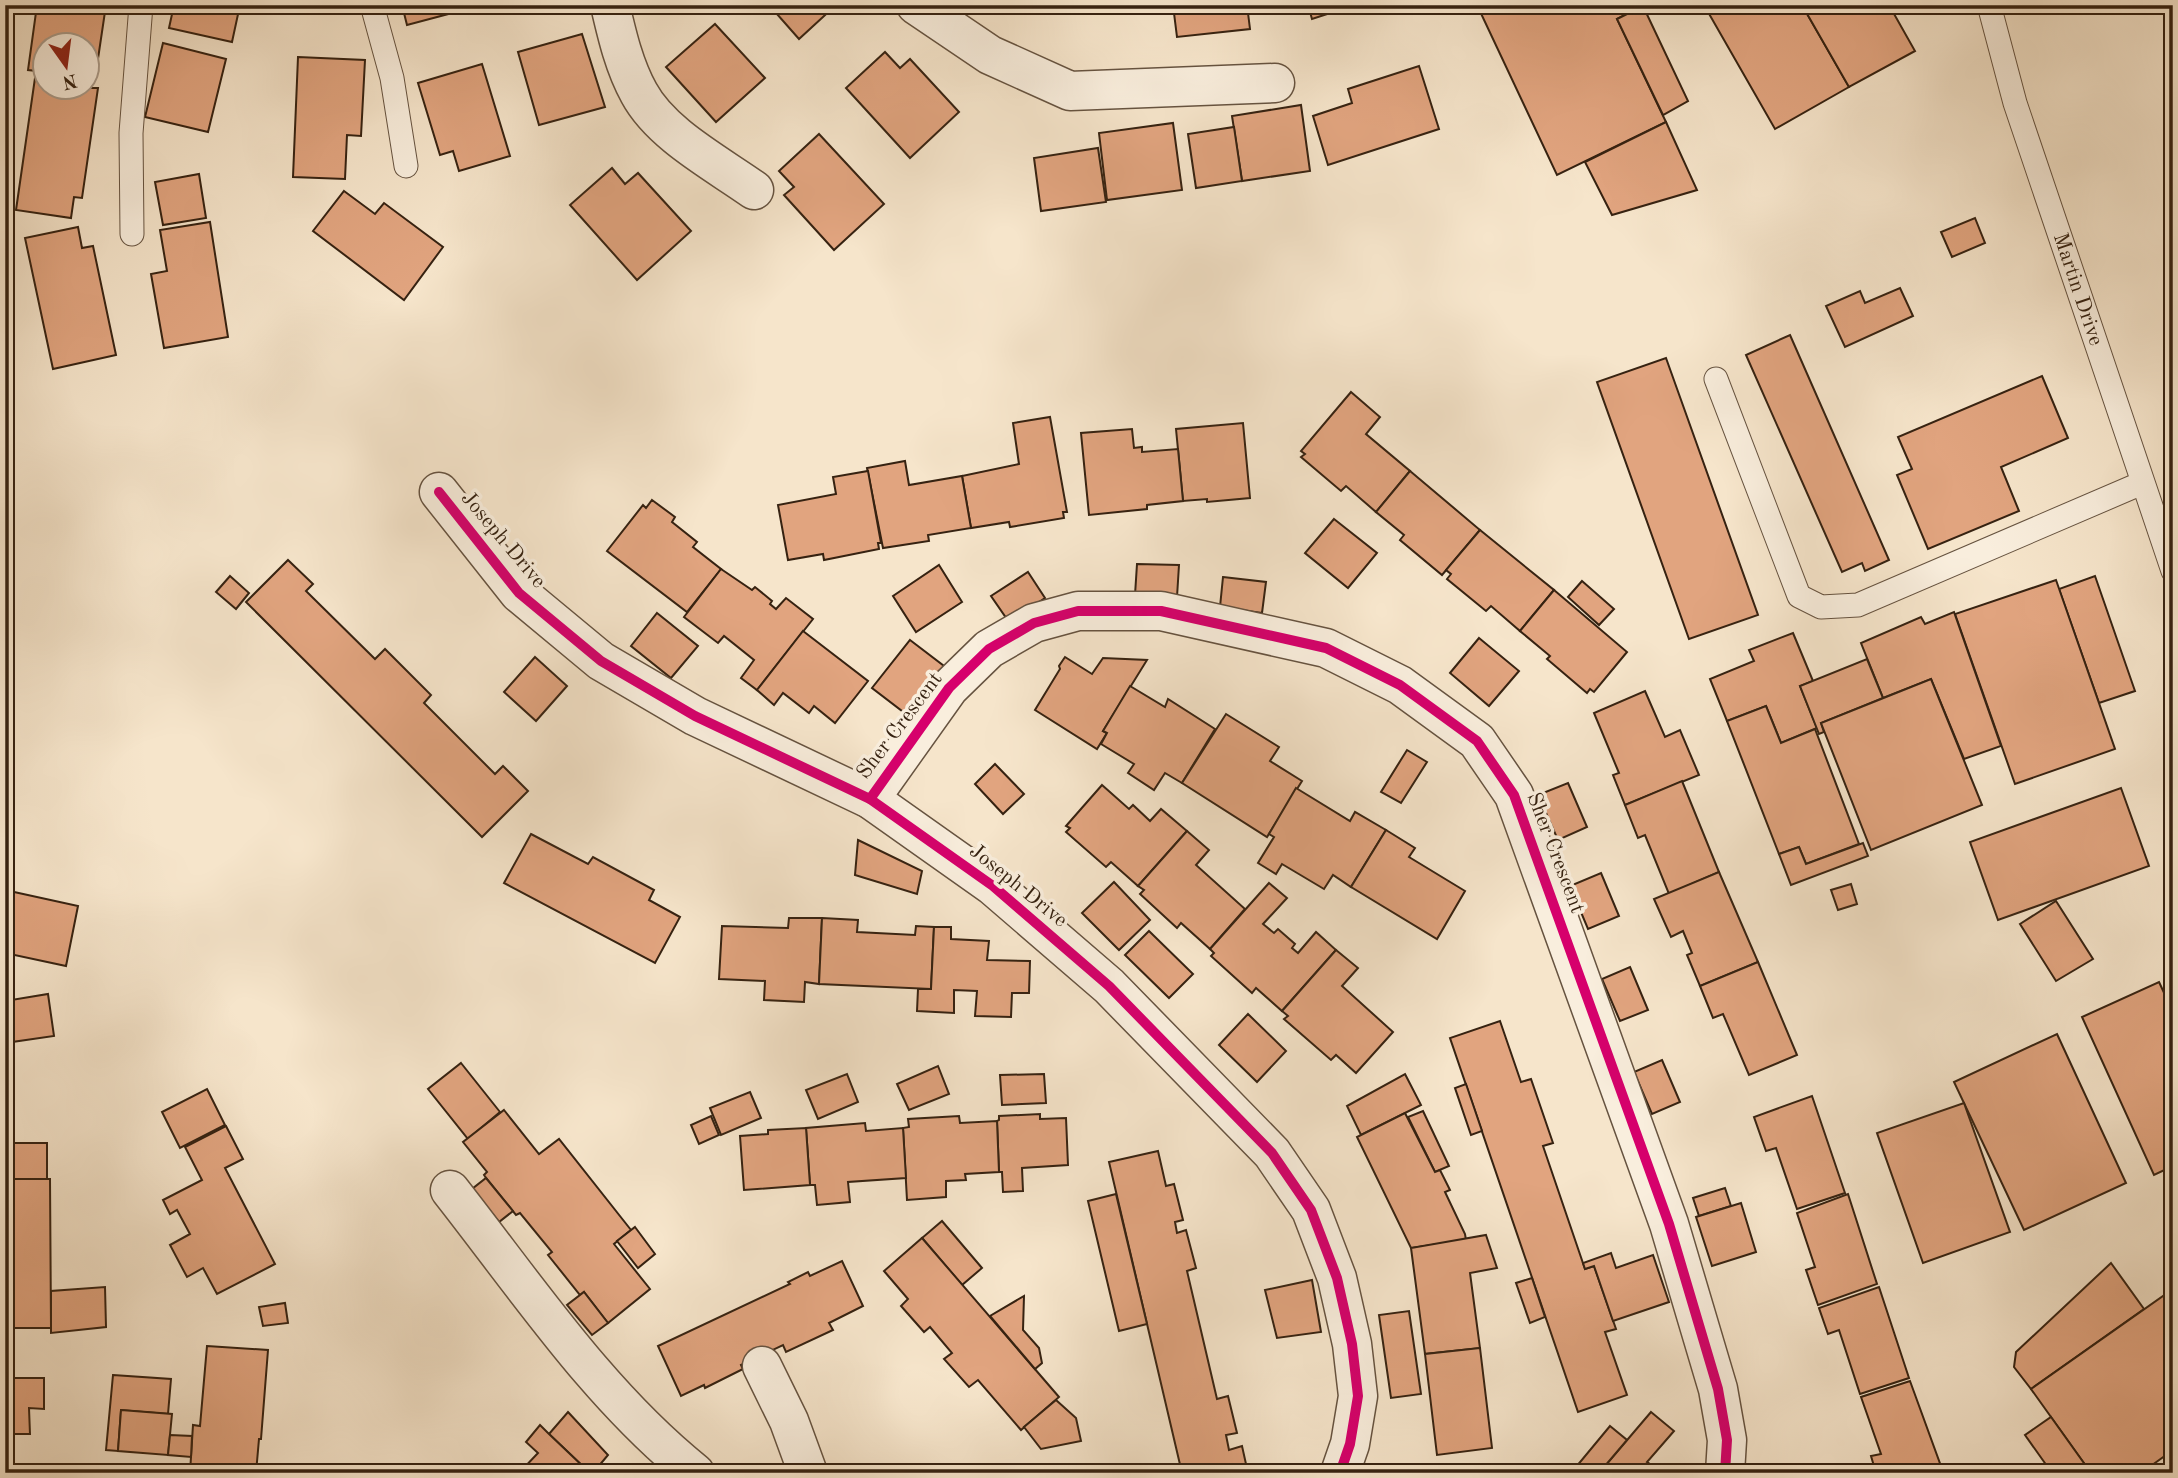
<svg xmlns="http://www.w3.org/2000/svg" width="2178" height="1478" font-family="'Old Standard TT',serif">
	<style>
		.building { fill: #e1a47f; stroke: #362211; stroke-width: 2 }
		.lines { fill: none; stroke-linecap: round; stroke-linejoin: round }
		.service-casing { stroke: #665340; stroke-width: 25 }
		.minor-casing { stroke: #665340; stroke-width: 41 }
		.service { stroke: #f9eedd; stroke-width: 23 }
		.minor { stroke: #f9eedd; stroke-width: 38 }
		.cycleway-casing { stroke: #f9eedd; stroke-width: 15 }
		.cycleway { stroke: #d6006c; stroke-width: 10 }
		.labels { text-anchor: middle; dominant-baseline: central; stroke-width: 7; stroke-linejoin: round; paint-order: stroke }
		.street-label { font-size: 21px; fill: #362211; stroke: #f9eedd }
	</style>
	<rect width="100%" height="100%" fill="#f6e5cb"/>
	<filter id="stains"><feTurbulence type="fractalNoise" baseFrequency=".00286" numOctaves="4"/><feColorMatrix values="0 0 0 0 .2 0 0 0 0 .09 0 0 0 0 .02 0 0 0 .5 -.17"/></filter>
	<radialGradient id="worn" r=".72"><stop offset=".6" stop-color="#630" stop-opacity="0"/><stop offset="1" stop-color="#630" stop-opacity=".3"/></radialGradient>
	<!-- building -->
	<g class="building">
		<path d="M37 5H106L95 79 88 78V46H46V72L28 70Z"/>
		<path d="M174 5H240L232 42 169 28Z"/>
		<path d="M402 5H470L471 8 407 25Z"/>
		<path d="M769 5H836L799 39Z"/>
		<path d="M1173 5H1247L1250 29 1177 37Z"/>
		<path d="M1308 5H1355L1312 19Z"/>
		<path d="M1477 5H1644L1617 19 1666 122 1557 175Z"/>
		<path d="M1704 5H1802L1849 87 1775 129Z"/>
		<path d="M1802 5H1889L1915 51 1849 87Z"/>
		<path d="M1643 6 1688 101 1663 115 1617 19Z"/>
		<path d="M715 24 765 78 716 122 666 67Z"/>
		<path d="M582 34 605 107 539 125 518 52Z"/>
		<path d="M163 43 226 59 208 132 145 117Z"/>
		<path d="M885 52 900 68 910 59 959 112 910 158 846 88Z"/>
		<path d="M298 57 365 60 361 136 347 135 345 179 293 177Z"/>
		<path d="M482 64 510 156 459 171 453 151 440 155 418 83Z"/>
		<path d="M1419 66 1439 129 1328 165 1313 116 1352 103 1348 89Z"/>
		<path d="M35 78 46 80V88H98L82 198 74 197 71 218 16 210Z"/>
		<path d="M1301 105 1310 171 1242 181 1232 116Z"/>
		<path d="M1666 122 1697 190 1612 215 1585 162Z"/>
		<path d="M1173 123 1182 190 1107 200 1099 133Z"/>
		<path d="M1234 127 1242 181 1196 188 1188 134Z"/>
		<path d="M819 134 884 204 834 250 784 195 794 187 779 171Z"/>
		<path d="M1098 148 1106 202 1041 211 1034 158Z"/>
		<path d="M612 168 625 184 638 173 691 231 637 280 570 205Z"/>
		<path d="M199 174 206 218 163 225 155 182Z"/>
		<path d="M344 191 375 214 384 203 443 247 404 300 313 231Z"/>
		<path d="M1975 218 1985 243 1952 257 1941 232Z"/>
		<path d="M210 222 228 337 164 348 151 274 167 271 160 230Z"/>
		<path d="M78 227 82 248 93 246 116 355 53 369 25 238Z"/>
		<path d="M1900 288 1913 316 1845 347 1826 306 1860 291 1865 303Z"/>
		<path d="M1790 335 1889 560 1865 571 1862 563 1842 572 1746 355Z"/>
		<path d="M1666 358 1758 615 1689 639 1597 382Z"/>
		<path d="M2042 376 2068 438 2001 467 2019 511 1928 549 1897 475 1912 469 1898 437Z"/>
		<path d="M1351 392 1380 417 1366 434 1410 471 1376 512 1346 486 1341 491 1301 457 1305 454 1301 451Z"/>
		<path d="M1050 417 1067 512H1063L1064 518 1010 527 1009 522 971 528 962 476 1019 464 1013 423Z"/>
		<path d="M1243 423 1250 498 1207 502V499L1183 501 1176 429Z"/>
		<path d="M1132 429 1134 448 1142 447V452L1178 449 1183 501 1147 505V509L1089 515 1081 433Z"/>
		<path d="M905 461 909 485 962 476 971 528 928 535 929 541 883 548 867 468Z"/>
		<path d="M868 471 881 543H878L879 549 824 560 823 554 788 560 778 505 836 494 833 477Z"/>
		<path d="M1410 471 1480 530 1442 575 1400 540 1404 535 1376 512Z"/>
		<path d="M652 500 675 517 672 522 697 542 693 547 721 569 687 612 607 551 643 505 646 508Z"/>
		<path d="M1334 519 1377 553 1348 588 1305 553Z"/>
		<path d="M1480 530 1554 590 1520 631 1491 606 1486 611 1447 579 1451 574 1446 570Z"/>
		<path d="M288 560 313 584 306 591 375 659 385 649 431 695 424 703 495 774 503 766 528 791 482 837 246 602Z"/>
		<path d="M1137 564 1179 565 1177 597 1135 595Z"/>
		<path d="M939 565 962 602 916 632 893 596Z"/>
		<path d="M721 569 752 590 755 587 772 601 770 604 776 609 786 598 813 619 757 690 741 678 754 660 724 636 718 643 684 617Z"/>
		<path d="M1028 572 1045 598 1009 622 991 596Z"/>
		<path d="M230 576 249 593 236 609 216 592Z"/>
		<path d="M2095 576 2135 691 2099 703 2059 589Z"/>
		<path d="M1223 577 1266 582 1262 613 1220 607Z"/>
		<path d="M2056 580 2115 749 2015 784 1955 614Z"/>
		<path d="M1582 581 1614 609 1599 625 1568 597Z"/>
		<path d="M1554 590 1627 652 1594 692 1590 689 1587 693 1547 659 1550 656 1520 631Z"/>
		<path d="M1954 612 2001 746 1964 759 1931 679 1883 698 1861 643 1921 617 1925 624Z"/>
		<path d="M657 613 698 646 671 678 631 646Z"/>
		<path d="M803 631 868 681 835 723 814 706 809 713 783 693 774 705 757 690Z"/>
		<path d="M1793 633 1813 681 1800 686 1817 728 1781 743 1766 706 1727 721 1710 679 1754 661 1749 650Z"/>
		<path d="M1479 638 1519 671 1489 706 1450 673Z"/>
		<path d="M910 640 944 666 906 714 872 688Z"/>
		<path d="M535 657 567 686 536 721 504 692Z"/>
		<path d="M1065 657 1092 674 1103 658 1147 660 1103 731 1107 733 1097 749 1035 710 1060 669 1059 666Z"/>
		<path d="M1867 659 1883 698 1821 723 1824 732 1819 734 1800 686Z"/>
		<path d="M1931 679 1982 805 1871 850 1821 723Z"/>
		<path d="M1130 686 1165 707 1168 699 1215 729 1182 783 1165 773 1154 790 1128 773 1134 764 1101 744 1107 733 1103 731Z"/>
		<path d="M1645 691 1665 737 1680 730 1699 775 1625 805 1613 775 1619 773 1594 713Z"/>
		<path d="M1766 706 1781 743 1815 729 1859 844 1806 864 1799 847 1779 854 1727 721Z"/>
		<path d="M1226 714 1279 747 1270 761 1302 781 1267 837 1182 783Z"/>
		<path d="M1407 750 1427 762 1401 803 1381 792Z"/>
		<path d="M995 764 1024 794 1003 814 975 784Z"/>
		<path d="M1682 781 1719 872 1669 894 1645 835 1638 838 1625 805Z"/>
		<path d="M1568 783 1587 827 1558 840 1538 795Z"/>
		<path d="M1102 785 1129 809 1133 805 1150 821 1161 809 1187 831 1138 886 1111 862 1106 867 1066 832 1070 828 1066 826Z"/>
		<path d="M1296 788 1350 821 1355 812 1386 830 1351 887 1333 875 1324 889 1282 864 1276 874 1258 863 1274 837 1269 834Z"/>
		<path d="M2121 788 2149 866 1998 920 1970 842Z"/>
		<path d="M1386 830 1415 848 1409 857 1465 891 1437 939 1351 887Z"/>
		<path d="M1187 831 1209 850 1196 865 1245 909 1210 949 1181 923 1177 928 1140 894 1144 890 1138 886Z"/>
		<path d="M531 834 588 864 593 857 654 890 649 900 680 917 655 963 504 883Z"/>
		<path d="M858 840 922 871 917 894 855 875Z"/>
		<path d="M1863 843 1868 856 1791 885 1779 854 1799 847 1806 864Z"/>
		<path d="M1719 872 1758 962 1700 986 1687 955 1692 953 1683 931 1671 937 1654 899Z"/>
		<path d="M1601 873 1619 916 1588 929 1570 886Z"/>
		<path d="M1114 882 1150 920 1119 950 1082 913Z"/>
		<path d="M1269 883 1287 898 1263 924 1274 933 1278 929 1295 944 1292 948 1298 953 1316 932 1336 950 1282 1011 1256 988 1252 993 1211 956 1214 953 1210 949Z"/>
		<path d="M1851 884 1857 904 1838 910 1831 890Z"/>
		<path d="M5 890 78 906 66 966 5 953Z"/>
		<path d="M2056 901 2093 959 2056 981 2020 924Z"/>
		<path d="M789 918H822L819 984 805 982 804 1002 764 1000 765 981 719 979 722 926 788 928Z"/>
		<path d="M822 918 858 920 857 932 915 935 916 926 934 927 931 989 819 984Z"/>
		<path d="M934 927H951V939L989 941 987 960 1030 961 1029 993H1012L1011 1017 975 1016 977 991 954 990V1013L917 1011 918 989H931Z"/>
		<path d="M1149 931 1193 974 1169 998 1125 955Z"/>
		<path d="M1336 950 1358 968 1342 986 1393 1032 1356 1073 1336 1055 1331 1060 1284 1019 1288 1016 1282 1011Z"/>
		<path d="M1758 962 1797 1055 1749 1075 1723 1014 1713 1018 1700 986Z"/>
		<path d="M1630 967 1648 1010 1620 1021 1602 979Z"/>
		<path d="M2159 982 2173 1012V1166L2154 1175 2082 1017Z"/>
		<path d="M48 994 54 1036 5 1043V1001Z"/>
		<path d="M1248 1014 1286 1051 1257 1082 1219 1045Z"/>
		<path d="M1500 1021 1521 1082 1531 1079 1553 1143 1543 1146 1585 1269 1594 1266 1616 1329 1605 1332 1627 1395 1578 1412 1450 1038Z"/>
		<path d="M2057 1034 2126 1183 2024 1230 1954 1082Z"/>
		<path d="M1662 1060 1680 1102 1652 1114 1634 1072Z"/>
		<path d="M461 1063 500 1112 468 1139 428 1089Z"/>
		<path d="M938 1066 949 1094 909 1110 897 1084Z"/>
		<path d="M847 1074 858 1102 818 1119 806 1090Z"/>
		<path d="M1044 1074 1046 1103 1002 1105 1000 1075Z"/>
		<path d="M1405 1074 1421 1105 1361 1135 1347 1106Z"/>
		<path d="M1466 1084 1482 1131 1471 1135 1455 1088Z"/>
		<path d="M207 1089 225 1125 180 1148 162 1112Z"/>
		<path d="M750 1092 761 1118 721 1135 710 1108Z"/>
		<path d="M1812 1096 1845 1193 1797 1209 1776 1148 1766 1151 1754 1117Z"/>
		<path d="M1964 1103 2010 1232 1923 1263 1877 1133Z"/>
		<path d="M504 1110 539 1154 559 1139 631 1230 614 1244 650 1289 608 1323 584 1292 580 1295 548 1255 552 1252 520 1213 516 1215 486 1178 484 1175 487 1172 463 1142Z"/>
		<path d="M1423 1111 1449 1166 1435 1172 1408 1117Z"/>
		<path d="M1405 1113 1435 1172 1440 1170 1450 1190 1445 1192 1465 1234 1466 1240 1411 1248 1357 1137Z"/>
		<path d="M1040 1114V1119L1066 1118 1068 1165 1022 1168 1023 1191 1003 1192 1002 1172H999L997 1121 999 1120V1116Z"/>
		<path d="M711 1116 719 1135 699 1144 691 1125Z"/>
		<path d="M959 1116 960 1123 997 1121 999 1172 965 1174 966 1180 946 1181V1197L907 1200 903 1128 909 1127 908 1119Z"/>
		<path d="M865 1123 866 1131 903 1128 906 1178 848 1182 850 1202 817 1205 815 1185H810L806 1128Z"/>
		<path d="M226 1126 243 1159 225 1168 275 1264 217 1294 203 1268 187 1277 170 1245 190 1234 177 1210 170 1214 163 1200 202 1180 185 1147Z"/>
		<path d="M806 1128 810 1185 744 1190 740 1136 768 1134V1130Z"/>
		<rect x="5" y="1143" width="42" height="36"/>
		<path d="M1158 1151 1166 1186 1174 1184 1183 1220 1175 1222 1177 1233 1186 1230 1196 1268 1187 1271 1217 1399 1228 1396 1237 1433 1226 1435 1229 1450 1242 1446 1248 1473H1182L1109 1162Z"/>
		<path d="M486 1178 513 1211 499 1222 472 1189Z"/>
		<path d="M5 1179H50L51 1328H5Z"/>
		<path d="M1725 1188 1731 1206 1699 1216 1693 1198Z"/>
		<path d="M1116 1194 1147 1324 1119 1331 1088 1201Z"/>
		<path d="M1848 1194 1877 1284 1818 1305 1806 1270 1815 1267 1797 1213Z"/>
		<path d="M1741 1203 1756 1252 1712 1266 1696 1217Z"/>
		<path d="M942 1221 982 1268 962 1285 922 1238Z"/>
		<path d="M635 1227 655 1254 638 1268 617 1241Z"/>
		<path d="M1486 1235 1497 1268 1470 1273 1480 1348 1425 1354 1411 1248Z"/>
		<path d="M922 1238 1059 1397 1021 1430 978 1380 969 1387 944 1359 952 1353 930 1327 924 1332 901 1306 908 1299 884 1271Z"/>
		<path d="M1611 1253 1616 1268 1653 1255 1669 1302 1613 1321 1594 1266 1585 1269 1583 1263Z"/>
		<path d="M842 1261 863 1306 829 1323 833 1330 786 1352 783 1345 741 1365 743 1369 705 1388 704 1385 681 1396 658 1346 790 1284 788 1282 808 1272 810 1276Z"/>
		<path d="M2111 1263 2144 1309 2031 1389 2014 1367 2016 1352Z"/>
		<path d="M1532 1278 1545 1317 1530 1323 1516 1283Z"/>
		<path d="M1312 1280 1321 1332 1277 1338 1265 1290Z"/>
		<path d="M105 1287 106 1327 51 1333V1291Z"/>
		<path d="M1879 1287 1909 1378 1860 1394 1839 1330 1828 1334 1819 1308Z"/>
		<path d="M2173 1289V1450L2141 1473H2091L2031 1389Z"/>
		<path d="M584 1292 608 1323 592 1335 567 1305Z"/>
		<path d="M1024 1296 1023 1330 1039 1348 1042 1363 1035 1369 990 1316Z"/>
		<path d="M285 1303 288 1323 263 1326 259 1307Z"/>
		<path d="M1409 1311 1421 1394 1391 1398 1379 1315Z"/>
		<path d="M207 1346 268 1350 261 1439H259L256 1473H190L193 1425 200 1426Z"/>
		<path d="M1480 1348 1492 1448 1437 1455 1425 1354Z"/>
		<path d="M113 1375 171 1379 168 1414 121 1410 118 1451 106 1450Z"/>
		<path d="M5 1378H44V1409L29 1408 30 1434H5Z"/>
		<path d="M1910 1381 1942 1469 1931 1473H1876L1871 1456 1881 1454 1861 1397Z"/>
		<path d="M1056 1400 1076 1418 1081 1441 1041 1449 1024 1427Z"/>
		<path d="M121 1410 172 1414 168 1455 118 1451Z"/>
		<path d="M568 1412 608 1455 593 1473H590L549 1434Z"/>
		<path d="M1651 1412 1674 1431 1647 1462 1664 1473H1599Z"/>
		<path d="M2051 1417 2091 1473H2052L2025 1435Z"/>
		<path d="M540 1425 549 1434 590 1473H519L538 1453 526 1442Z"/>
		<path d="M1610 1426 1627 1440 1599 1473H1571Z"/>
		<path d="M170 1435 192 1436 191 1457 168 1455Z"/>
	</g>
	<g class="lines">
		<defs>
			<g id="service">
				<path d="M372 5 392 78 406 166"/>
				<path id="s1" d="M1989 5 2015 103 2173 571"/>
				<path d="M132 234 131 133 141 5"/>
				<path d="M1716 379 1799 596 1821 607 1858 605 2142 483"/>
			</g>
			<g id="minor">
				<path d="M610 5C617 35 624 66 639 93 661 134 716 163 754 190"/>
				<path d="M916 5 990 55 1070 91 1275 83"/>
				<path d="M439 492 519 593 601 661 695 716 870 799 993 886 1109 986 1272 1153 1311 1210 1337 1278 1352 1344 1358 1396 1350 1444 1340 1473"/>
				<path d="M870 799 949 688 989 649 1034 623 1078 611H1161L1326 648 1400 685 1477 741 1514 795 1669 1224 1718 1389 1727 1440 1725 1473"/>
				<path d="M450 1190C527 1288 598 1395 695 1473"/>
				<path d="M762 1366 789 1421 808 1473"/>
			</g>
		</defs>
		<!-- service casing -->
		<use href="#service" class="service-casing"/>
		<!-- minor casing -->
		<use href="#minor" class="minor-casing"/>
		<!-- service -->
		<use href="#service" class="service"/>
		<!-- minor -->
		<use href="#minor" class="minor"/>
		<defs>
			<g id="cycleway">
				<path d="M439 492 519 593 601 661 695 716 870 799 993 886 1109 986 1272 1153 1311 1210 1337 1278 1352 1344 1358 1396 1350 1444 1340 1473"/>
				<path d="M870 799 949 688 989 649 1034 623 1078 611H1161L1326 648 1400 685 1477 741 1514 795 1669 1224 1718 1389 1727 1440 1725 1473"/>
			</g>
		</defs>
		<!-- cycleway casing -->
		<use href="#cycleway" class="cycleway-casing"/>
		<!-- cycleway -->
		<use href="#cycleway" class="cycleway"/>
	</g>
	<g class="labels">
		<!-- street labels -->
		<g class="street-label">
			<text stroke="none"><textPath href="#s1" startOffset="298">Martin Drive</textPath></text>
			<text transform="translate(503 540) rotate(50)">Joseph Drive</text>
			<text transform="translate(900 726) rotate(-53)">Sher Crescent</text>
			<text transform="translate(1555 853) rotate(69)">Sher Crescent</text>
			<text transform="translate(1018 886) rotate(39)">Joseph Drive</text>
		</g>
	</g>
	<!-- margin -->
	<rect width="2178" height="1478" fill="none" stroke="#f6e5cb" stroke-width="28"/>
	<rect x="7" y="7" width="2164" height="1464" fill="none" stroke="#362211" stroke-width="3.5"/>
	<rect x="14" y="14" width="2150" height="1450" fill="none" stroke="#362211" stroke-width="2"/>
	<!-- north arrow -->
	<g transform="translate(66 66) rotate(166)"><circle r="33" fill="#f9eedd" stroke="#ab9c8b" stroke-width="2"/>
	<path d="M0-5L12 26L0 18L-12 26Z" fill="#8f2418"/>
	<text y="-10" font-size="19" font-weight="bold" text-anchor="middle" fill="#362211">N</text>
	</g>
	<rect width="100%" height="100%" filter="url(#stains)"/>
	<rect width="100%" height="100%" fill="url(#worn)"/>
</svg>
